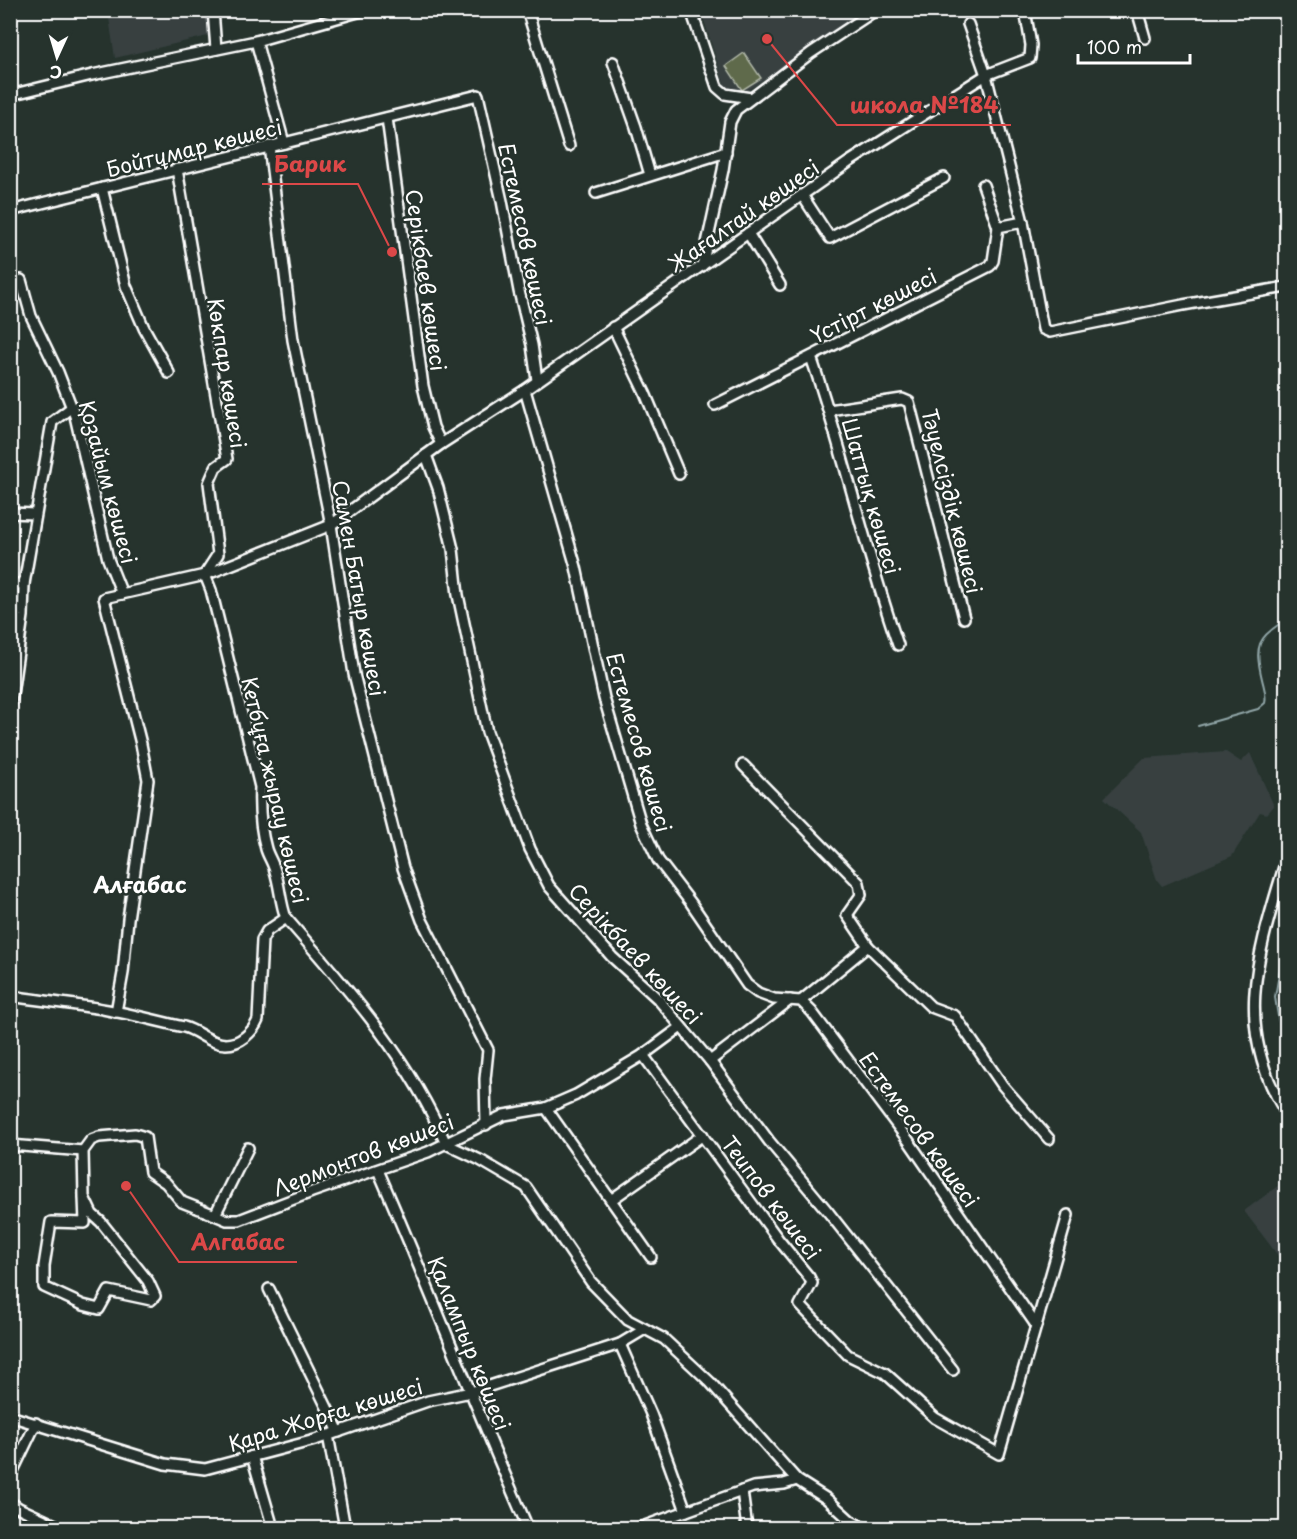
<svg xmlns="http://www.w3.org/2000/svg" width="1297" height="1539" font-family="'Playpen Sans',sans-serif">
	<style>
		.built { fill: #374141 }
		.green { fill: #5f6b4c; stroke: #afb5a6; stroke-width: 1.5 }
		.lines { fill: none; stroke-linecap: round; stroke-linejoin: round }
		.stream { stroke: #91a6a8; stroke-width: 2 }
		.minor-casing { stroke: #fff; stroke-width: 14 }
		.minor { stroke: #26332d; stroke-width: 9 }
		.labels { text-anchor: middle; dominant-baseline: central; stroke-width: 5; stroke-linejoin: round; paint-order: stroke }
		.street-label { font-size: 21px; fill: #fff; stroke: #26332d }
		.neighbourhood-label { font-size: 22px; font-weight: bold; fill: #fff; stroke: #26332d }
		.leader { fill: none; stroke: #dc4848; stroke-width: 2 }
		.callout-dot { fill: #dc4848; stroke: #26332d; stroke-width: 2 }
		.callout-label { font-size: 22px; text-anchor: middle; font-weight: bold; fill: #dc4848; stroke: #26332d; stroke-width: 5; stroke-linejoin: round; paint-order: stroke }
	</style>
	<rect width="100%" height="100%" fill="#26332d"/>
	<filter id="ink" filterUnits="userSpaceOnUse"><feTurbulence type="fractalNoise" baseFrequency=".0167" numOctaves="2"/><feDisplacementMap in="SourceGraphic" scale="12" xChannelSelector="R" yChannelSelector="G"/><feConvolveMatrix kernelMatrix="1 2 1 2 8 2 1 2 1" color-interpolation-filters="sRGB"/></filter>
	<g filter="url(#ink)">
		<!-- built -->
		<g class="built">
			<path d="M108 11H210L212 35 115 58Z"/>
			<path d="M701 11H866L745 92 726 90Z"/>
			<path d="M1226 752 1241 762 1250 753 1274 806 1267 814 1260 812 1232 856 1162 886 1157 880 1141 832 1104 798 1144 758Z"/>
			<path d="M1286 1180V1266L1244 1211Z"/>
		</g>
		<!-- green -->
		<path class="green" d="M744 53 761 78 742 90 726 66Z"/>
		<g class="lines">
			<!-- stream -->
			<g class="stream">
				<path d="M1198 726 1258 709 1265 703C1267 694 1264 688 1262 679 1254 646 1257 637 1286 620"/>
				<path d="M1286 934 1275 997 1286 1068"/>
			</g>
			<defs>
				<g id="minor">
					<path d="M213 10 216 49"/>
					<path d="M527 10 569 146"/>
					<path d="M691 10 717 87 725 94 751 98"/>
					<path d="M1137 10 1145 38"/>
					<path d="M968 24 986 75 1023 222 1043 329 1050 332 1183 305 1286 287"/>
					<path d="M256 41 284 143"/>
					<path d="M613 62 636 127 650 175"/>
					<path d="M10 95 92 75 256 41 365 10"/>
					<path d="M387 118 423 386 433 427 441 444"/>
					<path d="M269 146 293 340 331 525 354 674 403 868 422 920 488 1050 485 1079 486 1125"/>
					<path d="M177 169 227 459 216 467 209 483 218 554 205 574"/>
					<path d="M983 185 998 227"/>
					<path d="M102 188 126 286 144 328 169 373"/>
					<path d="M596 193 726 152"/>
					<path d="M802 195 830 238 944 178"/>
					<path d="M10 211 478 95 502 201 519 291 532 345 537 380"/>
					<path d="M748 233 780 285"/>
					<path d="M702 266 723 170 730 122 736 110 811 53 876 10"/>
					<path d="M21 280 31 316 58 372 75 416 108 559 122 594"/>
					<path d="M613 327 645 393 679 474"/>
					<path d="M811 357C844 452 865 551 898 645"/>
					<path d="M525 390 576 567 604 698 641 824 658 860 691 903 747 985 758 993 774 999 801 1001 812 1012 908 1140 1036 1325"/>
					<path d="M715 405 990 266 993 261 998 227 1023 222"/>
					<path d="M829 410 902 399 909 402 964 618"/>
					<path d="M426 455 438 488 453 549 458 595 487 732 530 849 549 886 612 957 658 999 710 1061 769 1141 829 1213 953 1370"/>
					<path d="M10 513 35 514"/>
					<path d="M205 575 211 590 260 787C259 808 260 828 266 849 268 856 273 863 275 871 280 886 280 902 286 918 347 988 409 1057 446 1144L480 1160 526 1187 591 1282 628 1320 664 1339 710 1382 797 1480 827 1499 851 1521 864 1528"/>
					<path d="M10 584H24"/>
					<path d="M10 709 23 616 24 584 52 422 72 407"/>
					<path d="M743 765 859 883 861 895 847 915 868 946 931 1007 955 1016 1003 1086 1049 1139"/>
					<path d="M1286 860C1259 951 1231 1026 1286 1113"/>
					<path d="M10 996C37 1000 63 1003 89 1007 121 1011 152 1020 184 1027 199 1031 210 1044 226 1044 240 1044 253 1032 258 1020L262 940 267 931 286 918"/>
					<path d="M801 1001 868 946"/>
					<path d="M116 1012 123 973 128 919 148 780 141 744 104 598 205 575 331 525 441 444 525 390 849 162 986 75 1030 58 1031 45 1025 10"/>
					<path d="M643 1055 778 1239 809 1277 812 1283 800 1305 848 1355 885 1373 935 1418 999 1454 1068 1215"/>
					<path d="M710 1061 790 1000"/>
					<path d="M546 1108 651 1257"/>
					<path d="M10 1145 83 1151"/>
					<path d="M248 1148 215 1215 227 1220H239L312 1192 428 1152 504 1115 546 1108 576 1095 643 1055 681 1027"/>
					<path d="M378 1170C430 1289 476 1410 528 1528"/>
					<path d="M84 1197 85 1223 51 1222 44 1266V1287L83 1305 99 1309 109 1291 151 1300 155 1296 148 1281 101 1222 92 1214 84 1197 83 1151 91 1140 99 1137 135 1134 145 1137 150 1172 166 1183 182 1202 215 1215"/>
					<path d="M611 1200 703 1135"/>
					<path d="M269 1289 339 1432"/>
					<path d="M620 1344 651 1414 686 1511"/>
					<path d="M10 1416 165 1464 205 1469 315 1440 428 1401 471 1392 620 1344 645 1329"/>
					<path d="M328 1435 345 1528"/>
					<path d="M252 1456 273 1528"/>
					<path d="M10 1477 36 1423"/>
					<path d="M742 1491 747 1528"/>
					<path d="M10 1502 19 1508 62 1528"/>
					<path d="M639 1528 753 1487 784 1484 797 1480"/>
				</g>
			</defs>
			<!-- minor casing -->
			<use href="#minor" class="minor-casing"/>
			<!-- minor -->
			<use href="#minor" class="minor"/>
		</g>
	</g>
	<g class="labels">
		<!-- street labels -->
		<g class="street-label">
			<text transform="translate(194 147) rotate(-14)">Бойтұмар көшесі</text>
			<text transform="translate(743 215) rotate(-35)">Жағалтай көшесі</text>
			<text transform="translate(526 234) rotate(78)">Естемесов көшесі</text>
			<text transform="translate(427 280) rotate(82)">Серікбаев көшесі</text>
			<text transform="translate(873 305) rotate(-27)">Үстірт көшесі</text>
			<text transform="translate(228 373) rotate(81)">Көкпар көшесі</text>
			<text transform="translate(109 482) rotate(75)">Қозайым көшесі</text>
			<text transform="translate(872 496) rotate(74)">Шаттық көшесі</text>
			<text transform="translate(953 501) rotate(76)">Тәуелсіздік көшесі</text>
			<text transform="translate(360 588) rotate(80)">Самен Батыр көшесі</text>
			<text transform="translate(640 742) rotate(74)">Естемесов көшесі</text>
			<text transform="translate(276 790) rotate(77)">Кетбұға жырау көшесі</text>
			<text transform="translate(636 953) rotate(47)">Серікбаев көшесі</text>
			<text transform="translate(920 1129) rotate(54)">Естемесов көшесі</text>
			<text transform="translate(363 1154) rotate(-21)">Лермонтов көшесі</text>
			<text transform="translate(772 1197) rotate(53)">Теипов көшесі</text>
			<text transform="translate(470 1343) rotate(68)">Қалампыр көшесі</text>
			<text transform="translate(325 1414) rotate(-17)">Қара Жорға көшесі</text>
		</g>
		<!-- neighbourhood labels -->
		<g class="neighbourhood-label">
			<text x="140" y="883">Алғабас</text>
		</g>
	</g>
	<!-- callouts -->
	<path class="leader" d="M767 39L837 125H1011M392 252L358 184H262M126 1186L179 1262H297"/>
	<g class="callout-dot">
		<circle cx="767" cy="39" r="6"/>
		<circle cx="392" cy="252" r="6"/>
		<circle cx="126" cy="1186" r="6"/>
	</g>
	<g class="callout-label">
		<text x="924" y="113">школа №184</text>
		<text x="310" y="172">Барик</text>
		<text x="238" y="1250">Алгабас</text>
	</g>
	<!-- margin -->
	<rect width="1297" height="1539" fill="none" stroke="#26332d" stroke-width="36"/>
	<rect x="18" y="18" width="1261" height="1503" fill="none" stroke="#fff" stroke-width="2" filter="url(#ink)"/>
	<!-- north arrow -->
	<g transform="translate(57 57) rotate(184)" stroke="#26332d" stroke-width="4.5" paint-order="stroke">
	<path d="M0-4.5L10 22L0 15L-10 22Z" fill="#ffffff"/>
	<text y="-9" font-size="16" font-weight="bold" text-anchor="middle" fill="#ffffff">С</text>
	</g>
	<!-- scale -->
	<path d="M1078 54v9h112v-9" fill="none" stroke="#ffffff" stroke-width="3"/>
	<text x="1087" y="54" font-size="18" fill="#ffffff" stroke="#26332d" stroke-width="4.5" paint-order="stroke">100 m</text>
</svg>
